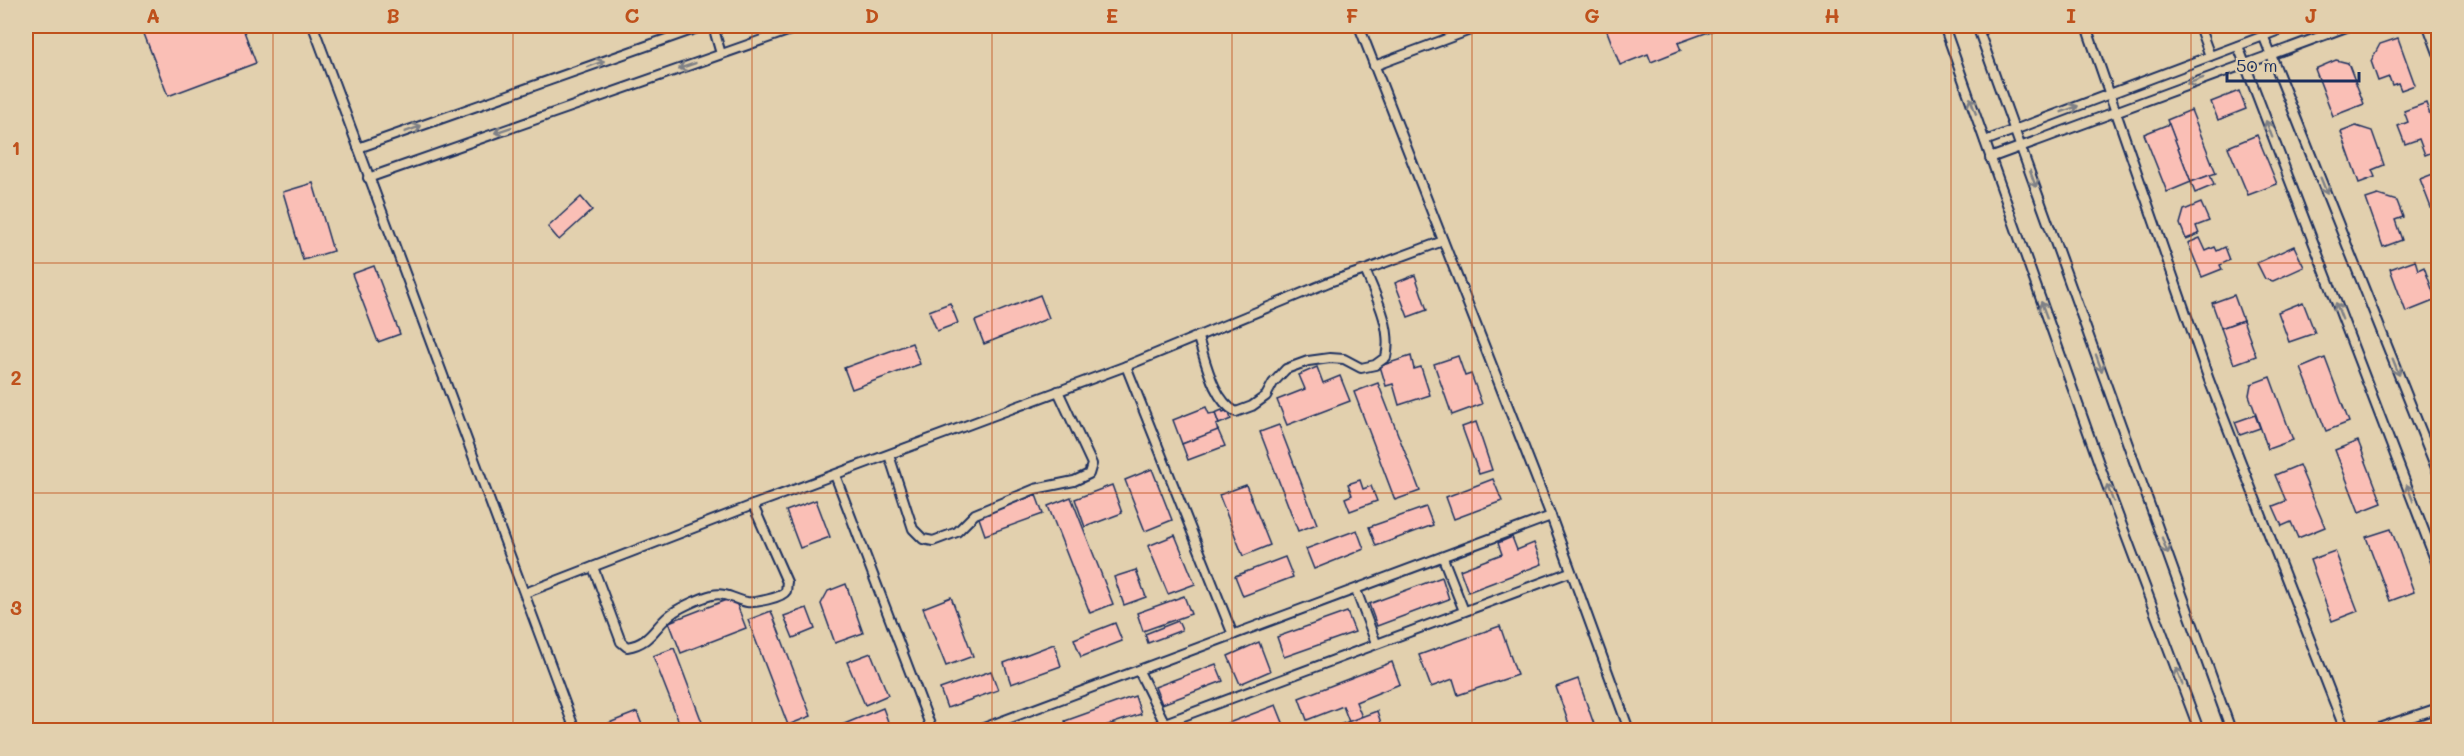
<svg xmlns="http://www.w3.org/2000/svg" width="2464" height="756" font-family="Mali,sans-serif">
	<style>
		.building { fill: #fabfb6; stroke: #1b2f5e; stroke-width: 1.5 }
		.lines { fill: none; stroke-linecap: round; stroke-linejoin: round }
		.lane-casing { stroke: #1b2f5e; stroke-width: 12 }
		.lane { stroke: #e2d0ae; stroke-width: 8 }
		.oneway { stroke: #7e8086 }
		.grid { fill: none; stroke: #bf511c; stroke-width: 1.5; stroke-opacity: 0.55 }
		.neatline { fill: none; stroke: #bf511c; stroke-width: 2 }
		.grid-label { font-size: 20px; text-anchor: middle; font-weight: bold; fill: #bf511c }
	</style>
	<rect width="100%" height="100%" fill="#e2d0ae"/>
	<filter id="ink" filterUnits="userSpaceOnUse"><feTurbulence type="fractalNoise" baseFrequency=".0167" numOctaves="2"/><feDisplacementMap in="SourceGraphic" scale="12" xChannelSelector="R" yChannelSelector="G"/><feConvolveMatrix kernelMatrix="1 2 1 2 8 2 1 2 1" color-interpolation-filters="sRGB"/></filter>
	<g filter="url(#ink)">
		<!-- building -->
		<g class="building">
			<path d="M141 26H242L256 63 168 96Z"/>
			<path d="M1605 26H1713L1714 30 1678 43 1681 50 1651 62 1648 54 1620 65Z"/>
			<path d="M2398 38 2415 85 2401 90 2398 83 2392 85 2389 77 2378 81 2371 61 2380 44Z"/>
			<path d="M2336 60 2348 63 2364 104 2333 116 2315 69Z"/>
			<path d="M2239 91 2246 109 2218 120 2211 102Z"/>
			<path d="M2426 103 2438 138V150L2425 155 2419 139 2405 144 2398 126 2408 122 2404 111Z"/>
			<path d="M2191 110 2216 173 2191 182 2167 120Z"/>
			<path d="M2169 124 2191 182 2167 192 2144 134Z"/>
			<path d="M2356 126 2372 131 2384 165 2372 170 2375 177 2359 183 2341 132Z"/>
			<path d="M2257 135 2277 184 2248 195 2228 147Z"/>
			<path d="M2438 172V226L2420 179Z"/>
			<path d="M2210 175 2214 185 2195 193 2191 182Z"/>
			<path d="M313 183 333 251 303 260 283 192Z"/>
			<path d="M2378 195 2397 201 2403 217 2395 220 2402 240 2383 247 2366 199Z"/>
			<path d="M581 197 592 210 559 240 548 227Z"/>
			<path d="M2201 203 2209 221 2196 226 2199 234 2186 239 2180 224 2184 210Z"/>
			<path d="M2200 238 2206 251 2215 247 2217 251 2225 247 2230 260 2220 265 2222 269 2202 277 2188 243Z"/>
			<path d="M2294 246 2304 267 2273 281 2265 279 2257 263Z"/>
			<path d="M2415 260 2418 270 2424 267 2436 300 2406 312 2390 269Z"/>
			<path d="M374 266 400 334 378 342 352 274Z"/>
			<path d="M1415 275 1427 310 1408 317 1395 283Z"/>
			<path d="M1040 295 1049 318 984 344 975 321Z"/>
			<path d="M2234 295 2243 320 2221 328 2212 303Z"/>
			<path d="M2303 302 2315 333 2289 342 2278 312Z"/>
			<path d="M950 303 958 323 937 331 929 311Z"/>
			<path d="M2243 320 2256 356 2234 364 2221 328Z"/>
			<path d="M912 343 920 364 852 389 844 368Z"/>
			<path d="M1411 356 1414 369 1421 367 1430 395 1399 405 1393 384 1386 386 1380 366Z"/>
			<path d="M1458 356 1465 376 1471 374 1482 404 1452 415 1434 364Z"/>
			<path d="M2325 358 2349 422 2326 431 2301 368Z"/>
			<path d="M1317 367 1323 383 1340 376 1350 401 1287 425 1277 400 1305 389 1299 375Z"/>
			<path d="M2270 377 2293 440 2268 449 2249 395 2251 384Z"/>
			<path d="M1378 383 1420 491 1395 500 1354 392Z"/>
			<path d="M1206 407 1209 414 1215 413 1219 424 1216 425 1218 431 1182 444 1173 420Z"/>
			<path d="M1222 410 1223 412 1228 410 1231 419 1219 424 1215 413Z"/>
			<path d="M2255 415 2260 428 2240 435 2235 422Z"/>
			<path d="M1476 422 1492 470 1479 474 1462 427Z"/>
			<path d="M1279 425 1317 524 1298 531 1260 432Z"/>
			<path d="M1218 430 1225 446 1188 460 1182 444Z"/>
			<path d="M2358 441 2382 503 2359 512 2335 450Z"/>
			<path d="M2299 465 2325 527 2298 538 2291 522 2282 526 2273 506 2286 501 2275 475Z"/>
			<path d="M1152 469 1172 520 1145 531 1125 480Z"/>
			<path d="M1493 479 1502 501 1454 519 1446 497Z"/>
			<path d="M1360 480 1363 489 1371 486 1377 501 1350 511 1345 498 1352 495 1348 484Z"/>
			<path d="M1112 485 1122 513 1085 527 1075 499Z"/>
			<path d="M1246 485 1270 545 1243 556 1219 495Z"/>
			<path d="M1036 495 1043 514 985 535 978 515Z"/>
			<path d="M1071 497 1113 604 1090 613 1048 506Z"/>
			<path d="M816 500 830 537 800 548 786 511Z"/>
			<path d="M1426 507 1433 525 1376 546 1369 527Z"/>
			<path d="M2391 529 2414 592 2390 601 2366 537Z"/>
			<path d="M1357 530 1364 549 1314 569 1306 549Z"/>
			<path d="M1175 535 1195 584 1168 594 1148 546Z"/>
			<path d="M1512 537 1517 550 1534 543 1542 564 1468 592 1460 570 1502 554 1498 543Z"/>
			<path d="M2335 551 2358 611 2332 621 2310 560Z"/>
			<path d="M1285 557 1293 577 1243 596 1235 576Z"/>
			<path d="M1136 570 1146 597 1124 605 1114 577Z"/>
			<path d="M1442 577 1449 599 1377 626 1369 604Z"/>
			<path d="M846 584 863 633 835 643 821 604 828 591Z"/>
			<path d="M1184 596 1191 614 1143 631 1137 613Z"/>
			<path d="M734 597 746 628 681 653 669 622Z"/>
			<path d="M951 597 973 656 946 666 923 608Z"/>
			<path d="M807 608 815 629 793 638 784 616Z"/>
			<path d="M771 611 811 716 788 725 748 620Z"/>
			<path d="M1347 612 1355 632 1284 657 1277 637Z"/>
			<path d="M1178 621 1182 630 1148 643 1145 634Z"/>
			<path d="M1115 623 1122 641 1081 657 1074 639Z"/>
			<path d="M1500 626 1517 675 1458 695 1453 679 1431 687 1419 655Z"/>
			<path d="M1259 642 1270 671 1240 684 1228 656Z"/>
			<path d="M1054 644 1061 666 1011 684 1004 663Z"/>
			<path d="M674 648 705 730H682L653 656Z"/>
			<path d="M871 653 888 695 865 705 847 662Z"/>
			<path d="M1392 662 1400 684 1356 702 1362 717 1349 722 1343 706 1307 720 1299 698Z"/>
			<path d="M1216 664 1223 681 1162 704 1155 687Z"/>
			<path d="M991 671 998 690 947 708 940 689Z"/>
			<path d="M1578 679 1596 730H1571L1556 687Z"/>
			<path d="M1135 696 1141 714 1093 730H1068L1065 721Z"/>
			<path d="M1276 705 1286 730H1210Z"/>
			<path d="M883 708 890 727 881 730H838L837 727Z"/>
			<path d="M1377 711 1381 723 1361 730H1335L1334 727Z"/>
			<path d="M637 712 644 730H611L609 723Z"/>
		</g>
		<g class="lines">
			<defs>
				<g id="lane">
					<path d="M313 26 575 730"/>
					<path d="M713 26 721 54"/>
					<path d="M1359 26 1551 516 1629 730"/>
					<path d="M1944 26 2106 483 2199 730"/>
					<path d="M1977 26 2231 730"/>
					<path d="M2086 26 2209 380 2345 730"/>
					<path d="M2199 26 2210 56"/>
					<path d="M2428 26 2438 53"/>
					<path d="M2263 35 2438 473"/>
					<path d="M2238 46 2438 567"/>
					<path d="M1374 66 1481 26"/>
					<path d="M1985 141 2290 26"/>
					<path d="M358 148 703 26"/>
					<path d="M1990 158 2349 26"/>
					<path d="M368 178 802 26"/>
					<path d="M1365 270 1443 241"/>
					<path d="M1126 366 1233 635"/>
					<path d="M889 455 913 529 923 539 933 541 957 532 975 514 1035 489 1074 481 1089 474 1092 464 1058 391"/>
					<path d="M835 475 932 730"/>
					<path d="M1443 558 1464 611"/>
					<path d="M593 567 621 642 627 647C653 643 655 624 674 612 683 606 701 598 712 595 726 592 735 600 747 602 754 603 782 598 786 591 787 588 786 585 787 582L753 505"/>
					<path d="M1356 590 1376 643"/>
					<path d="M525 593 753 505 1126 366 1329 282 1365 270C1376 296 1393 329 1386 357L1375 365 1361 368 1344 359 1330 358 1308 361 1286 369 1273 383 1266 396 1252 406 1236 412C1213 400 1206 362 1198 338"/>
					<path d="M1139 671 1168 730"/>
					<path d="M978 730 1551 516"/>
					<path d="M1146 730 1570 572"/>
					<path d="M2373 730 2438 708"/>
					<path d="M2434 730 2438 729"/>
				</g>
			</defs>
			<!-- lane casing -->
			<use href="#lane" class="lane-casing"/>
			<!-- lane -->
			<use href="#lane" class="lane"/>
		</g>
		<!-- one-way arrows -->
		<defs><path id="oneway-shaft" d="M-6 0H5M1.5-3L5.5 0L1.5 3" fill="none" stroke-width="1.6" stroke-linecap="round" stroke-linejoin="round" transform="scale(1.5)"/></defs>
		<g class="oneway">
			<use href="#oneway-shaft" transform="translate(596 64) rotate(-20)"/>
			<use href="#oneway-shaft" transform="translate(687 66) rotate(161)"/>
			<use href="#oneway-shaft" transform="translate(2195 81) rotate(160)"/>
			<use href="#oneway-shaft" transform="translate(1973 106) rotate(-110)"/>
			<use href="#oneway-shaft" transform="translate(2070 109) rotate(-21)"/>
			<use href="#oneway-shaft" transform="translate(413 129) rotate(-20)"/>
			<use href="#oneway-shaft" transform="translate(2269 129) rotate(-111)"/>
			<use href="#oneway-shaft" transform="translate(503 130) rotate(161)"/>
			<use href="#oneway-shaft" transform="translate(2033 179) rotate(70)"/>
			<use href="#oneway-shaft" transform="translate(2324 186) rotate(68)"/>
			<use href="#oneway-shaft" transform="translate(2044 310) rotate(-110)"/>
			<use href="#oneway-shaft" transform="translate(2339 311) rotate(-111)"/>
			<use href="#oneway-shaft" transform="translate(2099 363) rotate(70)"/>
			<use href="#oneway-shaft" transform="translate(2396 367) rotate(68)"/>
			<use href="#oneway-shaft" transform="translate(2110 493) rotate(-111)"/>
			<use href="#oneway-shaft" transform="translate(2410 493) rotate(-111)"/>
			<use href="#oneway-shaft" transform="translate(2165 546) rotate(70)"/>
			<use href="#oneway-shaft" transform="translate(2179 676) rotate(-111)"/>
		</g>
	</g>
	<!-- grid -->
	<path class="grid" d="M273 26V730M513 26V730M752 26V730M992 26V730M1232 26V730M1472 26V730M1712 26V730M1951 26V730M2191 26V730M26 263H2438M26 493H2438"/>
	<!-- margin -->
	<rect width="2464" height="756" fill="none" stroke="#e2d0ae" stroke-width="66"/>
	<!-- scale -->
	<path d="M2227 72v9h132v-9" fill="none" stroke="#1b2f5e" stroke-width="3"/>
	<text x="2236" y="72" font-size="18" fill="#1b2f5e" stroke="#e2d0ae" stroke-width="4.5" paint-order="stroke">50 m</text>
	<rect x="33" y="33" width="2398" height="690" class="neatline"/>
	<g class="grid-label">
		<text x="153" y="23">A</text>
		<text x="393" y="23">B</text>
		<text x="632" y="23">C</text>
		<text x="872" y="23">D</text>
		<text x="1112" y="23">E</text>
		<text x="1352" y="23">F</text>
		<text x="1592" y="23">G</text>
		<text x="1832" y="23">H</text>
		<text x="2071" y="23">I</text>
		<text x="2311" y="23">J</text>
		<text x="16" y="155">1</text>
		<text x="16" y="385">2</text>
		<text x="16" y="615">3</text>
	</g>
</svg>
